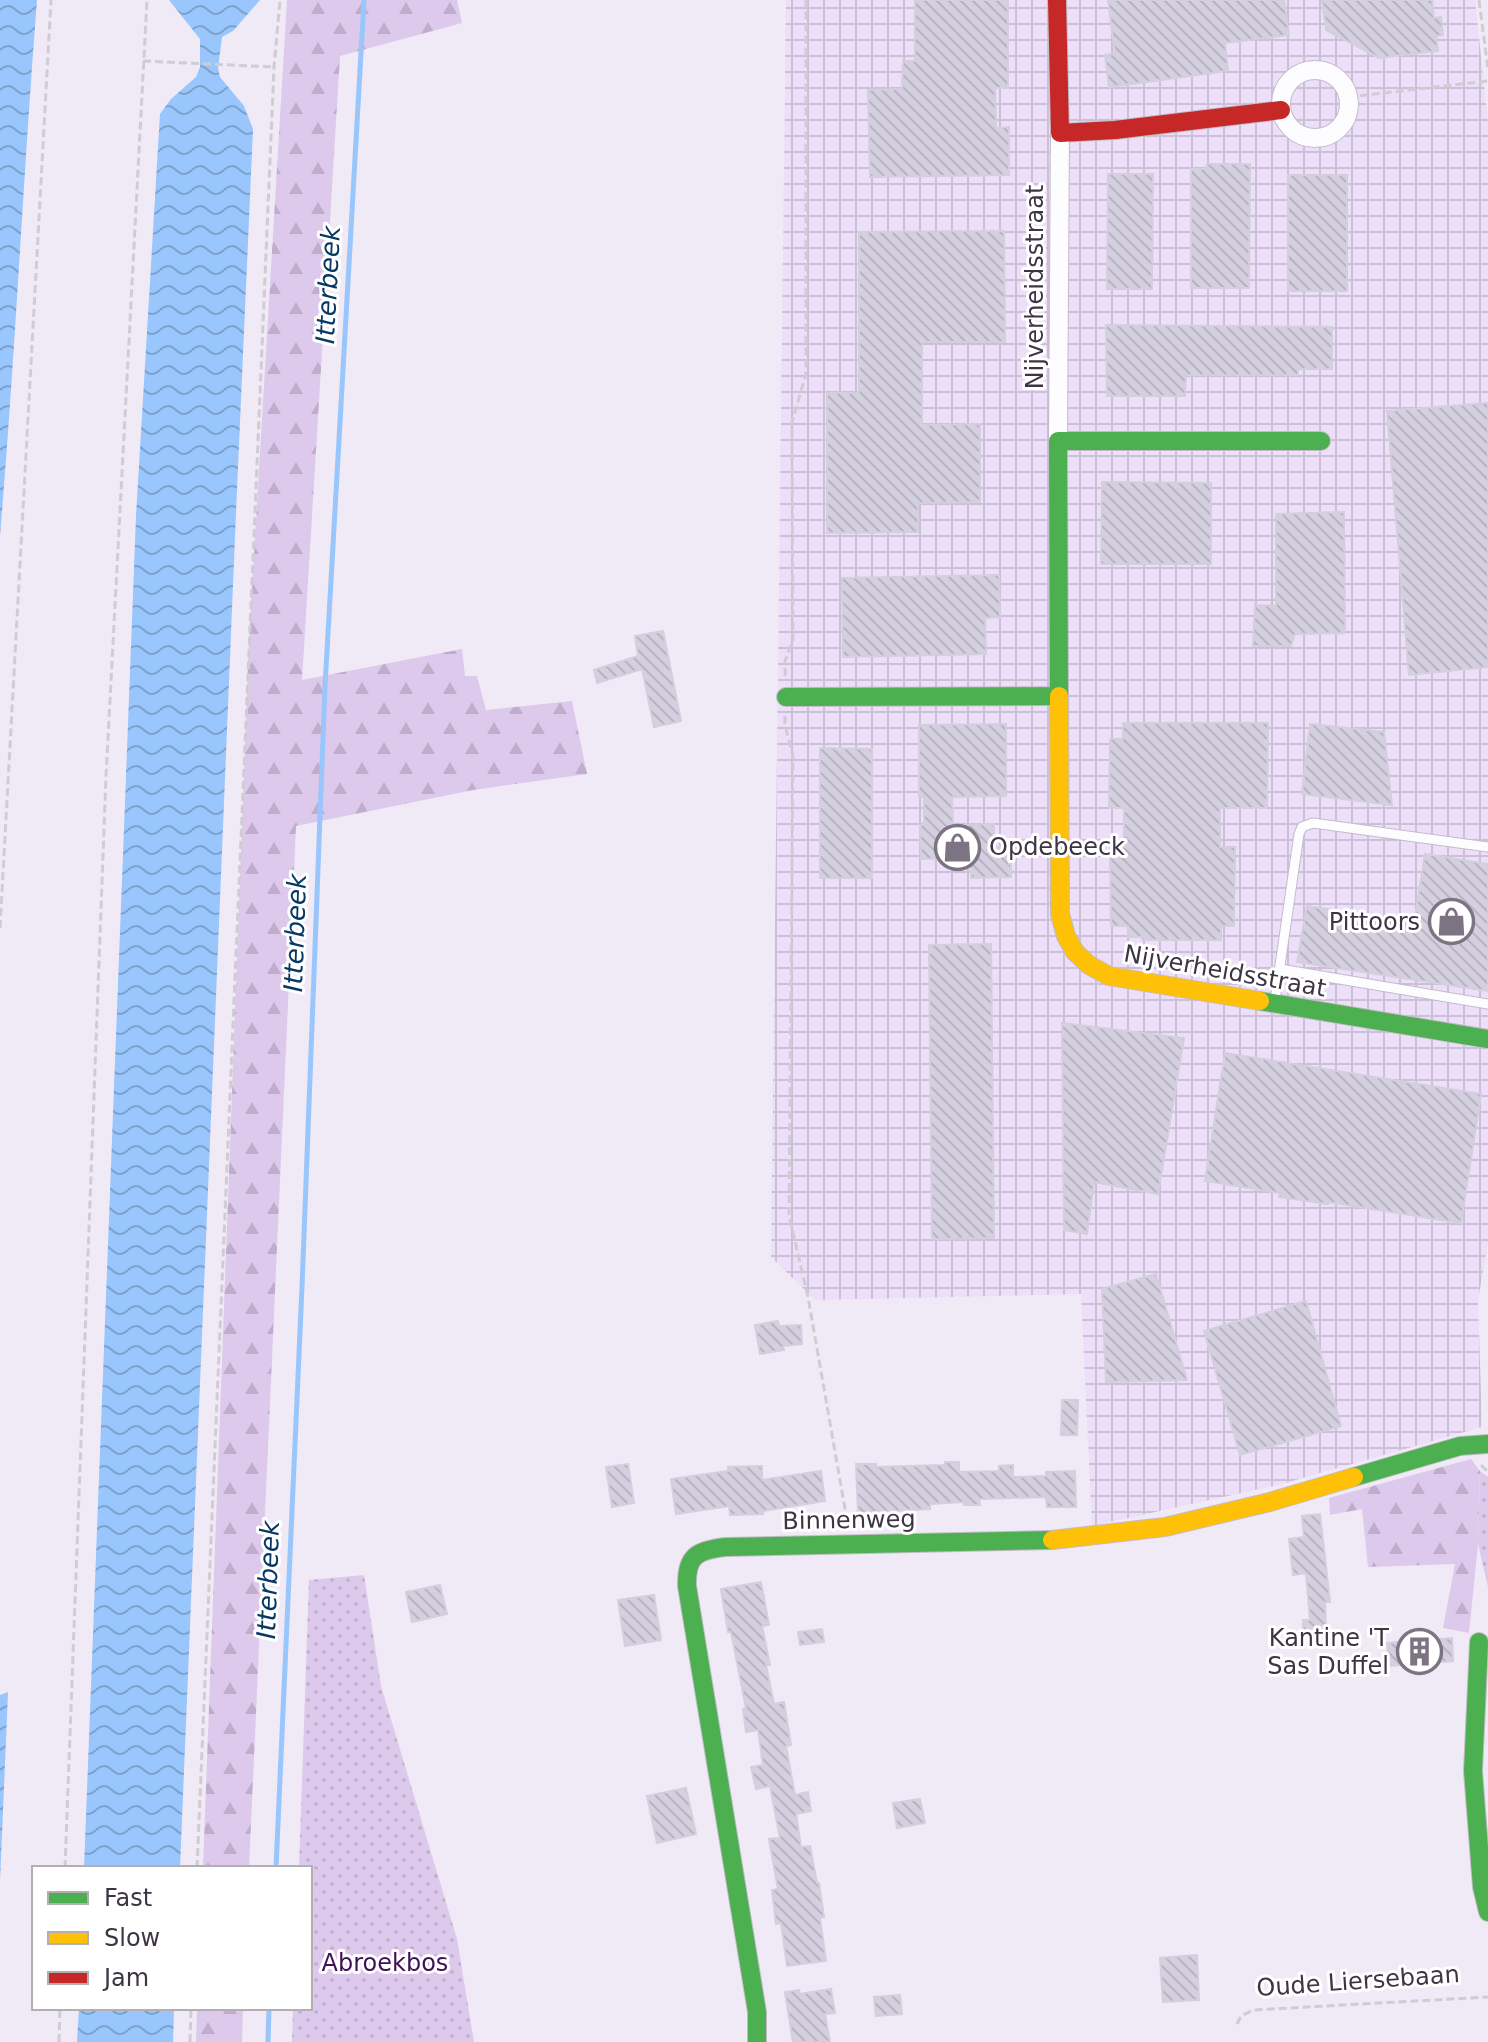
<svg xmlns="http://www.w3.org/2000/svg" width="1488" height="2042" font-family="'DejaVu Sans',sans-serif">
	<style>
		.industrial { fill: url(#industrial-grid) }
		.green { fill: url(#green-dots) }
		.forest { fill: url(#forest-firs) }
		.water { fill: url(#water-waves) }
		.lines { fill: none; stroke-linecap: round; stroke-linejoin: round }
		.stream { stroke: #99c6fc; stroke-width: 5 }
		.building { fill: url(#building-back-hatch); stroke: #d3cfdd; stroke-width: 2 }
		.lane-casing { stroke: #c3bcc8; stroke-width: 11 }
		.street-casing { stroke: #c3bcc8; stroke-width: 20 }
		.fast-casing { stroke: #c3bcc8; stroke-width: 20 }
		.slow-casing { stroke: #c3bcc8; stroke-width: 20 }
		.jam-casing { stroke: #c3bcc8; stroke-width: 20 }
		.path { stroke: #cfcdd2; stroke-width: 3; stroke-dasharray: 8 4; stroke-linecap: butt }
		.lane { stroke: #fdfcfe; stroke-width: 9 }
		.street { stroke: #fdfcfe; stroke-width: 18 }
		.fast { stroke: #4caf50; stroke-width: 18 }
		.slow { stroke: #ffc107; stroke-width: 18 }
		.jam { stroke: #c62828; stroke-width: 18 }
		.labels { text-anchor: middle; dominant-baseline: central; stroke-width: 6; stroke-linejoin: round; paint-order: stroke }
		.street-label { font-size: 24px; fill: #3e3544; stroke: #fff }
		.poi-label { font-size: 24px; fill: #3e3544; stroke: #fff; text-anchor: end }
		.park-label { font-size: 24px; fill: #401158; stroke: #fff }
		.water-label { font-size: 26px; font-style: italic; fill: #073864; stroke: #fff }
	</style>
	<defs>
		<pattern id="industrial-grid" width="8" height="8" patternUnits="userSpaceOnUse" patternTransform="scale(2)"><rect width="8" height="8" fill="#eddff9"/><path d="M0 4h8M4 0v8" fill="none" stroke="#ccc0d7"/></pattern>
		<pattern id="green-dots" width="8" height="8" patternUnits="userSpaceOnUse" patternTransform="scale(2)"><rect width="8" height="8" fill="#ddc9eb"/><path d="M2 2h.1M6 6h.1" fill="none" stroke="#bfadcb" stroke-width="1.8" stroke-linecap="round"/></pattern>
		<pattern id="forest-firs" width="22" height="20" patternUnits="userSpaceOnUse" patternTransform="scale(2)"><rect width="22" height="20" fill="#ddc9eb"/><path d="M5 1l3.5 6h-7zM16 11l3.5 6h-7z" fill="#bfadcb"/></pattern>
		<pattern id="water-waves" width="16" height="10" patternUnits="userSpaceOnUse" patternTransform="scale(2)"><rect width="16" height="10" fill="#99c6fc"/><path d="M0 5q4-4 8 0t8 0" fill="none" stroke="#7ea2ce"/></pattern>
		<pattern id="building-back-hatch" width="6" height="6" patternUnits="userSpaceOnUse" patternTransform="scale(2)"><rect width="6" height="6" fill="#d5d0e0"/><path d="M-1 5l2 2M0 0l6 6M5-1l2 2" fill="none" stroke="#b8b3c1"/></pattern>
	</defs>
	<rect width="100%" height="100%" fill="#f0e9f6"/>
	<!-- industrial -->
	<path class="industrial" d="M786 0H1475L1488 122V1243L1478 1300 1482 1427 1282 1484 1092 1526 1081 1294 815 1300 771 1257Z"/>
	<!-- green -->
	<g class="green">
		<path d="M1480 1471 1488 1477V1587L1478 1544Z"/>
		<path d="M364 1575 381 1686 457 1939 474 2042H292L293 2008H310V1868H299L309 1580Z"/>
	</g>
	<!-- forest -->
	<g class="forest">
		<path d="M287 0H457L462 23 340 56 302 680 462 649 465 676H477L486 710 572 701 587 774 473 790 296 826 249 1868H203L249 637Z"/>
		<path d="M1471 1459 1480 1471 1478 1544 1469 1633 1443 1628 1455 1564 1368 1567 1362 1509 1330 1515 1329 1498Z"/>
		<path d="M197 2008H243L242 2042H196Z"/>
	</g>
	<!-- water -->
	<g class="water">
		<path d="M0 0H37C23 179 15 357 0 536Z"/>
		<path d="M169 0H260L233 31 222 37 218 68 220 77 244 106 253 129 236 512 180 1868H84L136 516 160 114 171 99 196 77 200 67V39Z"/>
		<path d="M8 1692 0 1882V1695Z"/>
		<path d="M79 2008H174L173 2042H77Z"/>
	</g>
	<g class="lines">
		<!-- stream -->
		<g class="stream">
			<path d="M276 1868 302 1287 325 686 364 0"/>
			<path d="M268 2042 269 2008"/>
		</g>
	</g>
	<!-- building -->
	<g class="building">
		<path d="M915 0H1008V88H995L996 128 1009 127V175L870 177 868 90 902 89 903 61H915Z"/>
		<path d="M1108 0H1284L1289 35 1225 43 1228 71 1109 87 1105 55 1115 54Z"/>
		<path d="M1322 0H1432L1434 18 1441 17 1443 35 1436 36 1438 51 1379 58 1326 30Z"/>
		<path d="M1207 164H1250L1249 288H1191V169H1206Z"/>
		<path d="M1108 174H1153L1152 289H1107Z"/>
		<rect x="1288" y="175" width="59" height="116"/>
		<path d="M1004 231 1005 342H922V425L980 424V502L918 503V532L827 533V393H859V232Z"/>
		<path d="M1106 325 1332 327V369H1298V375H1186L1185 396H1107Z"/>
		<path d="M1488 403V667L1409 675 1387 411Z"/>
		<path d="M1102 482 1211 483V564H1101Z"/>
		<path d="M1344 512 1345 633 1295 634 1291 646H1253L1255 605 1276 606V514Z"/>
		<path d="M999 575 1000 617 985 618 986 654 843 657 842 578Z"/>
		<path d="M663 631 681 721 654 727 642 669 597 683 594 670 638 656 635 636Z"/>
		<path d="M1123 723H1268L1267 808H1220V847H1235L1234 926H1221V940H1142V937H1128V926H1111L1110 847H1124V808H1109L1110 739H1123Z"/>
		<path d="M1006 724V796L952 797 953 825 994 824V847H1002V855H1008L1009 864H1011V877L971 878V865L965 866V858L921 859 920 825H924V797H919V725Z"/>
		<path d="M1310 724 1384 732 1392 805 1302 794Z"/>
		<path d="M820 748 872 749V878H820Z"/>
		<path d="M1425 854 1488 864V991L1297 962 1307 906 1414 923Z"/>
		<path d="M991 944 994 1238 932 1239 929 945Z"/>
		<path d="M1062 1023 1184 1038 1158 1194 1094 1182 1087 1234 1064 1230Z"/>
		<path d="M1225 1053 1481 1094 1461 1223 1328 1202V1204L1279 1197 1280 1193 1205 1181Z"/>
		<path d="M1156 1274 1187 1380 1106 1382 1102 1289Z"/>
		<path d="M1306 1301 1341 1426 1240 1455 1204 1331Z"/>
		<path d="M778 1321 779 1326 801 1325 802 1344 783 1346 784 1350 760 1354 755 1325Z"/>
		<path d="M1062 1400H1078L1077 1435H1061Z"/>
		<path d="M945 1462H959V1472L999 1471V1466L1013 1465V1477L1046 1476V1472L1075 1471 1076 1507H1047L1046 1497 979 1499 980 1505H964V1502L930 1504V1509L858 1513 856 1464H876V1467L945 1465Z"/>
		<path d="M628 1464 634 1503 612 1507 606 1467Z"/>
		<path d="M762 1466V1480L821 1471 825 1501 763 1511V1514L730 1515 729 1506 676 1514 671 1479 728 1471V1467Z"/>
		<path d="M1320 1514 1330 1602H1325L1326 1632 1303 1633V1620H1310L1306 1573 1293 1575 1289 1539 1304 1537 1302 1516Z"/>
		<path d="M761 1582 769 1625 762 1626 770 1665H766L774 1704 784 1702 791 1745 786 1746 795 1795 808 1792 811 1811 796 1814 801 1847 810 1846 817 1883H819L824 1917 820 1918 826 1961 787 1966 781 1923 776 1924 772 1890 778 1889 769 1839 780 1838 770 1786 756 1789 751 1767 763 1765 758 1730 746 1732 743 1709 746 1708 731 1632H728L721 1589Z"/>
		<path d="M440 1585 447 1614 412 1622 406 1592Z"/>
		<path d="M654 1595 661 1640 625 1646 618 1600Z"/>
		<path d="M822 1629 824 1642 800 1645 798 1632Z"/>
		<path d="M1452 1638 1453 1661 1389 1666 1387 1643Z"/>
		<path d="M686 1788 696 1834 657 1843 647 1796Z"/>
		<path d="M920 1799 925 1823 897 1828 893 1803Z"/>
		<path d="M1197 1955 1199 2000 1163 2002 1160 1958Z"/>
		<path d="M831 1989 835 2013 825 2014 830 2042H793L785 1992 799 1990 800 1994Z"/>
		<path d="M900 1995 902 2014 876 2016 874 1997Z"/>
	</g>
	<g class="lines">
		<defs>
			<g id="lane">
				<path d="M1280 969 1488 1004"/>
				<path d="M1275 1000 1299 834 1302 827 1313 823 1488 847"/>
			</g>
			<g id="street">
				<circle cx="1315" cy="104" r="34"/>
				<path d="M1058 441 1060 133"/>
			</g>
			<g id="fast">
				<path d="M786 697 1059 696 1058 441H1321"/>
				<path d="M1260 1001 1488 1039"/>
				<path d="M1354 1477 1460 1446 1488 1444"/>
				<path d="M1479 1642 1473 1771 1482 1887 1488 1912"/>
				<path d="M757 2042V2012L687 1586C686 1556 697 1550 726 1547L1052 1540"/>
			</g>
			<g id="slow">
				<path d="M1059 696 1060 914 1066 936 1075 952 1089 965 1109 976 1260 1001"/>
				<path d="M1052 1540 1165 1527 1270 1502 1354 1477"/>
			</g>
			<path id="jam" d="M1057 0 1060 133 1115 130 1281 110"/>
		</defs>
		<!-- lane casing -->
		<use href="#lane" class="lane-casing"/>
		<!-- street casing -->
		<use href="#street" class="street-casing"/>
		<!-- fast casing -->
		<use href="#fast" class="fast-casing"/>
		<!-- slow casing -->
		<use href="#slow" class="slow-casing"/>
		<!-- jam casing -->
		<use href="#jam" class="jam-casing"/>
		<!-- path -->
		<g class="path">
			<path d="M1479 0 1488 69"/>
			<path d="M143 61 274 67"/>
			<path d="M1348 97 1488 81"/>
			<path d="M785 676V661L793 640 792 422 806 374V0"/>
			<path d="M785 716V725L793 756 789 1215 808 1297 848 1526"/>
			<path d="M0 928 51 0"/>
			<path d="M1481 1465 1488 1472"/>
			<path d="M65 1868 106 776 147 0"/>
			<path d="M197 1868 274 67 280 0"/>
			<path d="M1237 2024 1241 2016 1253 2010 1488 1997"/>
			<path d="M59 2042 60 2008"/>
			<path d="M190 2042 191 2008"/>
		</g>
		<!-- lane -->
		<use href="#lane" class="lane"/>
		<!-- street -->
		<use href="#street" class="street"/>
		<!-- fast -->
		<use href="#fast" class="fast"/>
		<!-- slow -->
		<use href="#slow" class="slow"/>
		<!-- jam -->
		<use href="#jam" class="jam"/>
	</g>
	<!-- icons -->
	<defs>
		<symbol id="shop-ring" viewBox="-11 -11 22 22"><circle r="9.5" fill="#fff" stroke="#7c7482" stroke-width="1.5"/><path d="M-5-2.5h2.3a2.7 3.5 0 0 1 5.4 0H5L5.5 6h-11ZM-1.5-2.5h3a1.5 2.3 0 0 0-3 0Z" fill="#7c7482"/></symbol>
		<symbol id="building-ring" viewBox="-11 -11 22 22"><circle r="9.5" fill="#fff" stroke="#7c7482" stroke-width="1.5"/><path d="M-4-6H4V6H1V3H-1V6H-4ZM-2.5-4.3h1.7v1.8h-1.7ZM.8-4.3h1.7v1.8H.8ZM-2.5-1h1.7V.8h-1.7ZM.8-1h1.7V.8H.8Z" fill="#7c7482"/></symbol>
	</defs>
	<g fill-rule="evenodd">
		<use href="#shop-ring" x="932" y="822" width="51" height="51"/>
		<use href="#shop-ring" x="1426" y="896" width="51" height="51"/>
		<use href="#building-ring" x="1394" y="1626" width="51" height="51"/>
	</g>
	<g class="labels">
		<!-- street labels -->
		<g class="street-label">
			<text transform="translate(1035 287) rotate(-90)">Nijverheidsstraat</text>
			<text transform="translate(1225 971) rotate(10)">Nijverheidsstraat</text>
			<text transform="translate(849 1520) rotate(-1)">Binnenweg</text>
			<text transform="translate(1358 1981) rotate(-4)">Oude Liersebaan</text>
		</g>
		<!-- poi labels -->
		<g class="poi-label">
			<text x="989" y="847" text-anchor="start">Opdebeeck</text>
			<text x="1420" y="922">Pittoors</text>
			<text x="1389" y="1638">Kantine 'T<tspan x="1389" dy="28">Sas Duffel</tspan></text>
		</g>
		<!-- park labels -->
		<g class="park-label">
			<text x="385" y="1963">Abroekbos</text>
		</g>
		<!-- water labels -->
		<g class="water-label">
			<text transform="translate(328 285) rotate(-87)">Itterbeek</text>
			<text transform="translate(295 933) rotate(-88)">Itterbeek</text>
			<text transform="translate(268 1580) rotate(-88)">Itterbeek</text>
		</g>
	</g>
	<!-- legend -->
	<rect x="32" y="1866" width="280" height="144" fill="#ffffff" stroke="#b2aeb4" stroke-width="2"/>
	<rect x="48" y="1892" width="40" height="12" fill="#4caf50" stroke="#b2aeb4" stroke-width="2"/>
	<text x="104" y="1906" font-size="24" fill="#3e3544">Fast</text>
	<rect x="48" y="1932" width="40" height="12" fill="#ffc107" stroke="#b2aeb4" stroke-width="2"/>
	<text x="104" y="1946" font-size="24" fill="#3e3544">Slow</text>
	<rect x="48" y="1972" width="40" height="12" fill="#c62828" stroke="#b2aeb4" stroke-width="2"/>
	<text x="104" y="1986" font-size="24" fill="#3e3544">Jam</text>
</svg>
